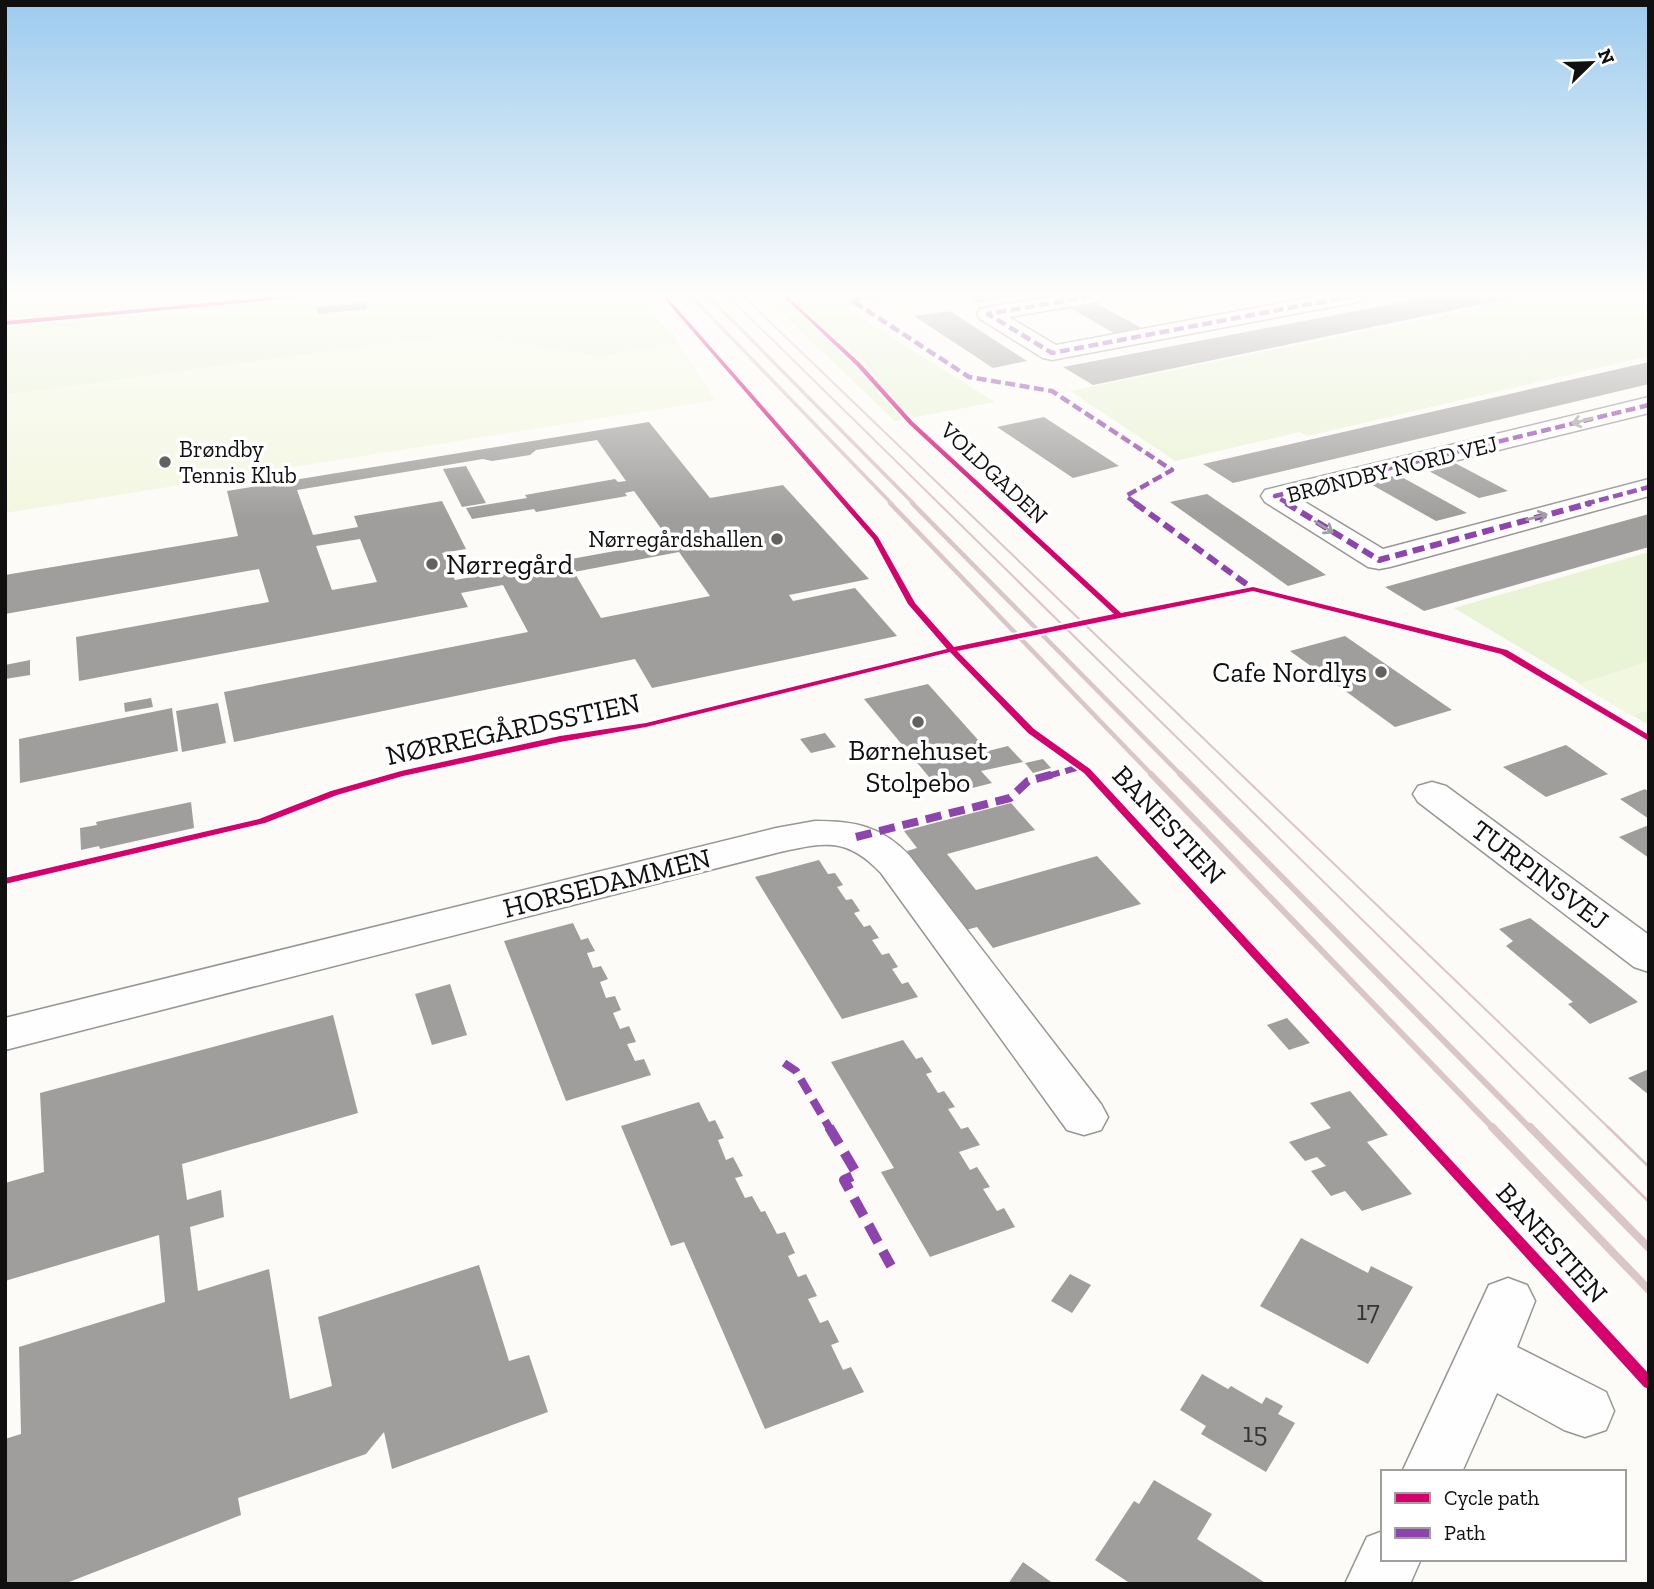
<svg xmlns="http://www.w3.org/2000/svg" width="1654" height="1589" font-family="'Zilla Slab',serif">
	<style>
		.green { fill: #e9f3d5 }
		.pitch { fill: #f2f7e0 }
		.building { fill: #a09e9c; fill-rule: evenodd }
		.lines { fill: none; stroke-linecap: round; stroke-linejoin: round }
		.street-casing { stroke: #969694; stroke-width: 3 }
		.street { fill: #fffefe; fill-rule: evenodd }
		.tram-far1 { stroke: #dac5c7; stroke-width: 2 }
		.tram { stroke: #dac5c7; stroke-width: 2.5 }
		.rail-far3 { stroke: #dac5c7; stroke-width: 3.5 }
		.rail-far2 { stroke: #dac5c7; stroke-width: 4.5 }
		.rail-far1 { stroke: #dac5c7; stroke-width: 6 }
		.rail { stroke: #dac5c7; stroke-width: 8 }
		.quiet-far3 { stroke: #8e44ad; stroke-width: 4.5; stroke-dasharray: 10 4.5; stroke-linecap: butt }
		.quiet-far2 { stroke: #8e44ad; stroke-width: 6; stroke-dasharray: 12 6; stroke-linecap: butt }
		.quiet-far1 { stroke: #8e44ad; stroke-width: 8; stroke-dasharray: 16 8; stroke-linecap: butt }
		.quiet { stroke: #8e44ad; stroke-width: 10; stroke-dasharray: 20 10; stroke-linecap: butt }
		.cycleway-casing { stroke: #fff; stroke-width: 4 }
		.cycleway { fill: #d6006c; fill-rule: evenodd }
		.oneway { stroke: #9f9f9f }
		.poi-dot { fill: #636261; stroke: #fff; stroke-width: 2.5 }
		.labels { text-anchor: middle; dominant-baseline: central; stroke-width: 7; stroke-linejoin: round; paint-order: stroke }
		.far-poi-label { font-size: 23px; fill: #101010; stroke: #fff; text-anchor: start }
		.far-street-label { font-size: 23px; fill: #101010; stroke: #fff }
		.poi-label { font-size: 28px; fill: #101010; stroke: #fff; text-anchor: start }
		.street-label { font-size: 28px; fill: #101010; stroke: #fff }
		.near-number-label { font-size: 28px; fill: #343433 }
	</style>
	<rect width="100%" height="100%" fill="#fcfbf7"/>
	<!-- green -->
	<g class="green">
		<path d="M5 296H638L678 343 599 356 471 336 396 342 5 395Z"/>
		<path d="M764 296H911L844 307 995 402 895 421Z"/>
		<path d="M1539 296H1649V356L1308 436 1300 432 1175 461 1070 391Z"/>
		<path d="M1649 552V725L1454 608Z"/>
	</g>
	<!-- pitch -->
	<g class="pitch">
		<path d="M471 336 599 356 678 343 715 400 5 513V395L396 342Z"/>
		<path d="M1649 661V710L1632 716 1578 684Z"/>
	</g>
	<!-- building -->
	<g class="building">
		<path d="M965 296H1013L1014 297 978 303Z"/>
		<path d="M1434 296 1516 297 1093 385 1063 367Z"/>
		<path d="M1092 301 1145 330 1117 335 1067 306Z"/>
		<path d="M366 302 368 309 318 314 316 307Z"/>
		<path d="M950 311 1027 361 993 368 914 316Z"/>
		<path d="M1649 362V384L1233 483 1203 464Z"/>
		<path d="M1044 417 1119 466 1073 478 997 427Z"/>
		<path d="M649 422 710 498 783 485 869 579 789 595 793 601 855 588 897 636 652 688 635 659 234 742 224 692 528 632 503 585 461 593 468 607 79 681 76 637 269 602 259 569 5 614V575L238 536 227 491ZM597 440 626 481 618 482 615 479 525 495 527 498 466 508 472 519 534 509 536 512 627 496 625 493 634 491 670 541 455 580 442 553 466 549 442 501 354 516 358 527 313 535 297 490 483 459 492 461 530 455 536 450ZM360 539 377 582 332 590 316 546ZM679 552 710 596 601 618 574 572Z"/>
		<path d="M1453 462 1508 491 1479 498 1425 469Z"/>
		<path d="M466 466 486 503 462 507 443 469Z"/>
		<path d="M1398 475 1467 513 1436 521 1367 482Z"/>
		<path d="M1207 494 1326 575 1288 586 1170 502Z"/>
		<path d="M1649 514V547L1424 611 1385 587Z"/>
		<path d="M1345 636 1452 710 1395 727 1290 651Z"/>
		<path d="M30 660V675L5 679V665Z"/>
		<path d="M928 684 988 751 1008 746 1023 762 981 771 992 783 949 794 939 782 934 783 864 699Z"/>
		<path d="M151 698 153 707 125 712 124 703Z"/>
		<path d="M218 703 226 743 182 752 176 711Z"/>
		<path d="M172 708 178 751 20 783 19 739Z"/>
		<path d="M825 733 836 747 811 753 800 739Z"/>
		<path d="M1566 745 1608 774 1546 797 1503 767Z"/>
		<path d="M1043 759 1051 768 1033 773 1025 763Z"/>
		<path d="M1645 789 1649 792V819L1620 799Z"/>
		<path d="M191 802 194 828 100 849 99 846 81 850 80 828 97 825 96 822Z"/>
		<path d="M1011 803 1035 830 947 854 976 890 1097 856 1141 904 993 948 977 927 966 930 907 851 917 848 904 831Z"/>
		<path d="M1649 825V858L1619 837Z"/>
		<path d="M819 860 828 874 835 873 843 885 837 887 846 900 852 899 860 911 854 913 864 927 870 925 879 938 872 940 882 955 889 953 898 967 892 969 902 984 908 982 918 997 842 1019 755 877Z"/>
		<path d="M1530 918 1638 1002 1590 1024 1568 1004 1573 1002 1506 946 1513 941 1499 929Z"/>
		<path d="M573 923 581 940 588 938 595 951 587 953 593 968 601 966 608 979 600 982 606 998 615 996 621 1010 613 1013 620 1029 629 1026 636 1042 627 1044 635 1061 644 1059 651 1075 566 1101 504 941Z"/>
		<path d="M450 984 467 1035 432 1045 415 994Z"/>
		<path d="M333 1015 358 1113 182 1164 187 1200 221 1190 224 1217 190 1227 198 1291 269 1269 290 1399 332 1386 318 1317 479 1265 509 1361 529 1355 548 1412 392 1469 384 1432 366 1454 238 1498 241 1515 64 1584H5V1439L21 1434 19 1347 165 1302 159 1235 5 1281V1183L44 1172 40 1093Z"/>
		<path d="M1287 1018 1310 1043 1289 1050 1267 1025Z"/>
		<path d="M903 1040 916 1059 922 1057 932 1072 926 1074 938 1093 944 1091 955 1107 948 1109 961 1129 968 1127 980 1145 959 1152 970 1170 977 1167 990 1187 983 1189 997 1211 1004 1208 1015 1227 930 1257 881 1172 894 1168 831 1062Z"/>
		<path d="M1649 1069V1095L1628 1078Z"/>
		<path d="M1350 1091 1388 1135 1367 1142 1412 1194 1362 1211 1345 1191 1331 1196 1311 1171 1326 1166 1317 1157 1305 1161 1289 1142 1331 1128 1310 1103Z"/>
		<path d="M699 1102 709 1122 715 1120 724 1138 718 1140 726 1160 733 1157 743 1176 735 1178 745 1198 752 1196 761 1212 765 1211 777 1234 785 1232 795 1253 788 1256 798 1277 806 1274 817 1296 808 1299 820 1323 828 1320 839 1342 831 1345 843 1370 851 1367 864 1392 765 1429 684 1242 671 1246 621 1126Z"/>
		<path d="M1301 1238 1368 1273 1371 1266 1413 1287 1368 1364 1260 1306Z"/>
		<path d="M1070 1274 1091 1285 1072 1313 1051 1301Z"/>
		<path d="M1202 1374 1228 1389 1231 1386 1262 1404 1266 1397 1283 1406 1278 1414 1295 1423 1266 1472 1201 1434 1206 1426 1180 1410Z"/>
		<path d="M1154 1480 1212 1514 1197 1539 1267 1584H1131L1095 1560 1134 1501 1139 1504Z"/>
		<path d="M1023 1562 1054 1584H1008Z"/>
	</g>
	<g class="lines">
		<defs>
			<g id="street">
				<path d="M1056 296H1103L1100 301 1092 303 1009 317 1056 345 1319 296H1363L1360 301 1352 303 1052 360 1043 358 980 319 977 314 980 309 988 307Z"/>
				<path d="M1649 397V413L1300 499 1383 549 1649 479V496L1390 567 1379 569 1368 567 1265 502 1261 496 1265 490Z"/>
				<path d="M1432 782 1446 786 1649 935V972L1634 967 1418 802 1413 794 1418 786Z"/>
				<path d="M815 821C855 821 881 826 909 855L1101 1104 1108 1117 1101 1130 1084 1135 1067 1130 881 873C847 837 825 842 780 852L5 1050V1018L776 828Z"/>
				<path d="M1508 1278 1527 1285 1535 1301 1517 1347 1606 1392 1614 1411 1606 1430 1585 1437 1564 1430 1497 1393 1462 1472H1402L1489 1285Z"/>
				<path d="M1383 1531V1559H1421L1410 1584H1345L1367 1537Z"/>
			</g>
		</defs>
		<!-- street casing -->
		<use href="#street" class="street-casing"/>
		<!-- street -->
		<use href="#street" class="street"/>
		<!-- tram-far1 -->
		<g class="tram-far1">
			<path d="M728 296 1575 1129"/>
			<path d="M743 296 1610 1129"/>
		</g>
		<!-- tram -->
		<g class="tram">
			<path d="M1573 1127 1649 1202"/>
			<path d="M1608 1127 1649 1167"/>
		</g>
		<!-- rail-far3 -->
		<g class="rail-far3">
			<path d="M691 296 892 504"/>
			<path d="M708 296 914 504"/>
		</g>
		<!-- rail-far2 -->
		<g class="rail-far2">
			<path d="M890 503 1153 776"/>
			<path d="M912 503 1182 776"/>
		</g>
		<!-- rail-far1 -->
		<g class="rail-far1">
			<path d="M1151 774 1494 1129"/>
			<path d="M1180 774 1531 1129"/>
		</g>
		<!-- rail -->
		<g class="rail">
			<path d="M1492 1127 1649 1290"/>
			<path d="M1530 1127 1649 1248"/>
		</g>
		<!-- quiet-far3 -->
		<g class="quiet-far3">
			<path d="M876 296 851 300 969 377 1052 391 1172 470 1126 496 1137 504"/>
			<path d="M1092 296 988 314 1052 353 1352 296"/>
			<path d="M1289 504 1275 496 1649 405"/>
			<path d="M1585 504 1649 487"/>
		</g>
		<!-- quiet-far2 -->
		<g class="quiet-far2">
			<path d="M1135 503 1253 589"/>
			<path d="M1286 503 1379 560 1591 503"/>
			<path d="M1048 776 1083 766"/>
		</g>
		<!-- quiet-far1 -->
		<g class="quiet-far1">
			<path d="M856 837 1010 798 1028 781 1054 774"/>
			<path d="M784 1063 796 1071 830 1129"/>
		</g>
		<!-- quiet -->
		<path class="quiet" d="M829 1127 857 1174 844 1180 891 1266"/>
		<defs>
			<g id="cycleway">
				<path d="M283 296H298L295 298 5 325V321Z"/>
				<path d="M662 296H666L878 537 915 603 954 647 1114 614 909 424 856 365 783 296H787L860 363 913 422 1121 613 1253 587 1507 650 1649 735V741L1501 654 1253 591 957 651 1034 729 1090 769 1649 1374V1389L1644 1387 1084 773 1028 733 950 652 646 727 560 742 403 776 337 795 265 823 5 884V878L259 819 331 791 401 771 560 736 646 723 947 649 908 604 873 539Z"/>
			</g>
		</defs>
		<!-- cycleway casing -->
		<use href="#cycleway" class="cycleway-casing"/>
		<!-- cycleway -->
		<use href="#cycleway" class="cycleway"/>
	</g>
	<!-- one-way arrows -->
	<defs><path id="oneway-shaft" d="M-6 0H5M1.5-3L5.5 0L1.5 3" fill="none" stroke-width="1.6" stroke-linecap="round" stroke-linejoin="round" transform="scale(1.75)"/></defs>
	<g class="oneway">
		<use href="#oneway-shaft" transform="translate(1582 421) rotate(166)"/>
		<use href="#oneway-shaft" transform="translate(1537 517) rotate(-15)"/>
		<use href="#oneway-shaft" transform="translate(1324 527) rotate(32)"/>
	</g>
	<!-- sky -->
	<linearGradient id="sky" x2="0" y2="1"><stop stop-color="#9ccbee"/><stop offset="0.57" stop-color="#fefdfb"/><stop offset="1" stop-color="#fefdfb" stop-opacity="0"/></linearGradient>
	<rect width="1654" height="518" fill="url(#sky)"/>
	<!-- markers -->
	<g class="poi-dot">
		<circle cx="165" cy="462" r="7"/>
		<circle cx="777" cy="539" r="7"/>
		<circle cx="432" cy="564" r="7"/>
		<circle cx="1381" cy="672" r="7"/>
		<circle cx="918" cy="722" r="7"/>
	</g>
	<g class="labels">
		<!-- far-poi labels -->
		<g class="far-poi-label">
			<text x="179" y="449">Brøndby<tspan x="179" dy="26">Tennis Klub</tspan></text>
			<text x="763" y="539" text-anchor="end">Nørregårdshallen</text>
		</g>
		<!-- far-street labels -->
		<g class="far-street-label">
			<text transform="translate(1392 469) rotate(-14)">BRØNDBY NORD VEJ</text>
			<text transform="translate(994 473) rotate(43)">VOLDGADEN</text>
		</g>
		<!-- poi labels -->
		<g class="poi-label">
			<text x="446" y="564">Nørregård</text>
			<text x="1367" y="672" text-anchor="end">Cafe Nordlys</text>
			<text x="918" y="750" text-anchor="middle">Børnehuset<tspan x="918" dy="32">Stolpebo</tspan></text>
		</g>
		<!-- street labels -->
		<g class="street-label">
			<text transform="translate(513 729) rotate(-12)">NØRREGÅRDSSTIEN</text>
			<text transform="translate(1169 825) rotate(47)">BANESTIEN</text>
			<text transform="translate(1540 875) rotate(37)">TURPINSVEJ</text>
			<text transform="translate(607 883) rotate(-14)">HORSEDAMMEN</text>
			<text transform="translate(1552 1243) rotate(48)">BANESTIEN</text>
		</g>
		<!-- near-number labels -->
		<g class="near-number-label">
			<text x="1368" y="1310">17</text>
			<text x="1255" y="1432">15</text>
		</g>
	</g>
	<!-- border -->
	<rect width="1654" height="1589" fill="none" stroke="#101010" stroke-width="14"/>
	<!-- legend -->
	<rect x="1381" y="1470" width="245" height="91" fill="#ffffff" stroke="#9f9f9f" stroke-width="2"/>
	<rect x="1395" y="1493" width="35" height="10" fill="#d6006c" stroke="#9f9f9f" stroke-width="2"/>
	<text x="1444" y="1505" font-size="21" fill="#101010">Cycle path</text>
	<rect x="1395" y="1528" width="35" height="10" fill="#8e44ad" stroke="#9f9f9f" stroke-width="2"/>
	<text x="1444" y="1540" font-size="21" fill="#101010">Path</text>
	<!-- north arrow -->
	<g transform="translate(1591 63) rotate(67)" stroke="#ffffff" stroke-width="5" paint-order="stroke">
	<path d="M0-5L12 26L0 18L-12 26Z" fill="#101010"/>
	<text y="-10" font-size="19" font-weight="bold" text-anchor="middle" fill="#101010">N</text>
	</g>
</svg>
